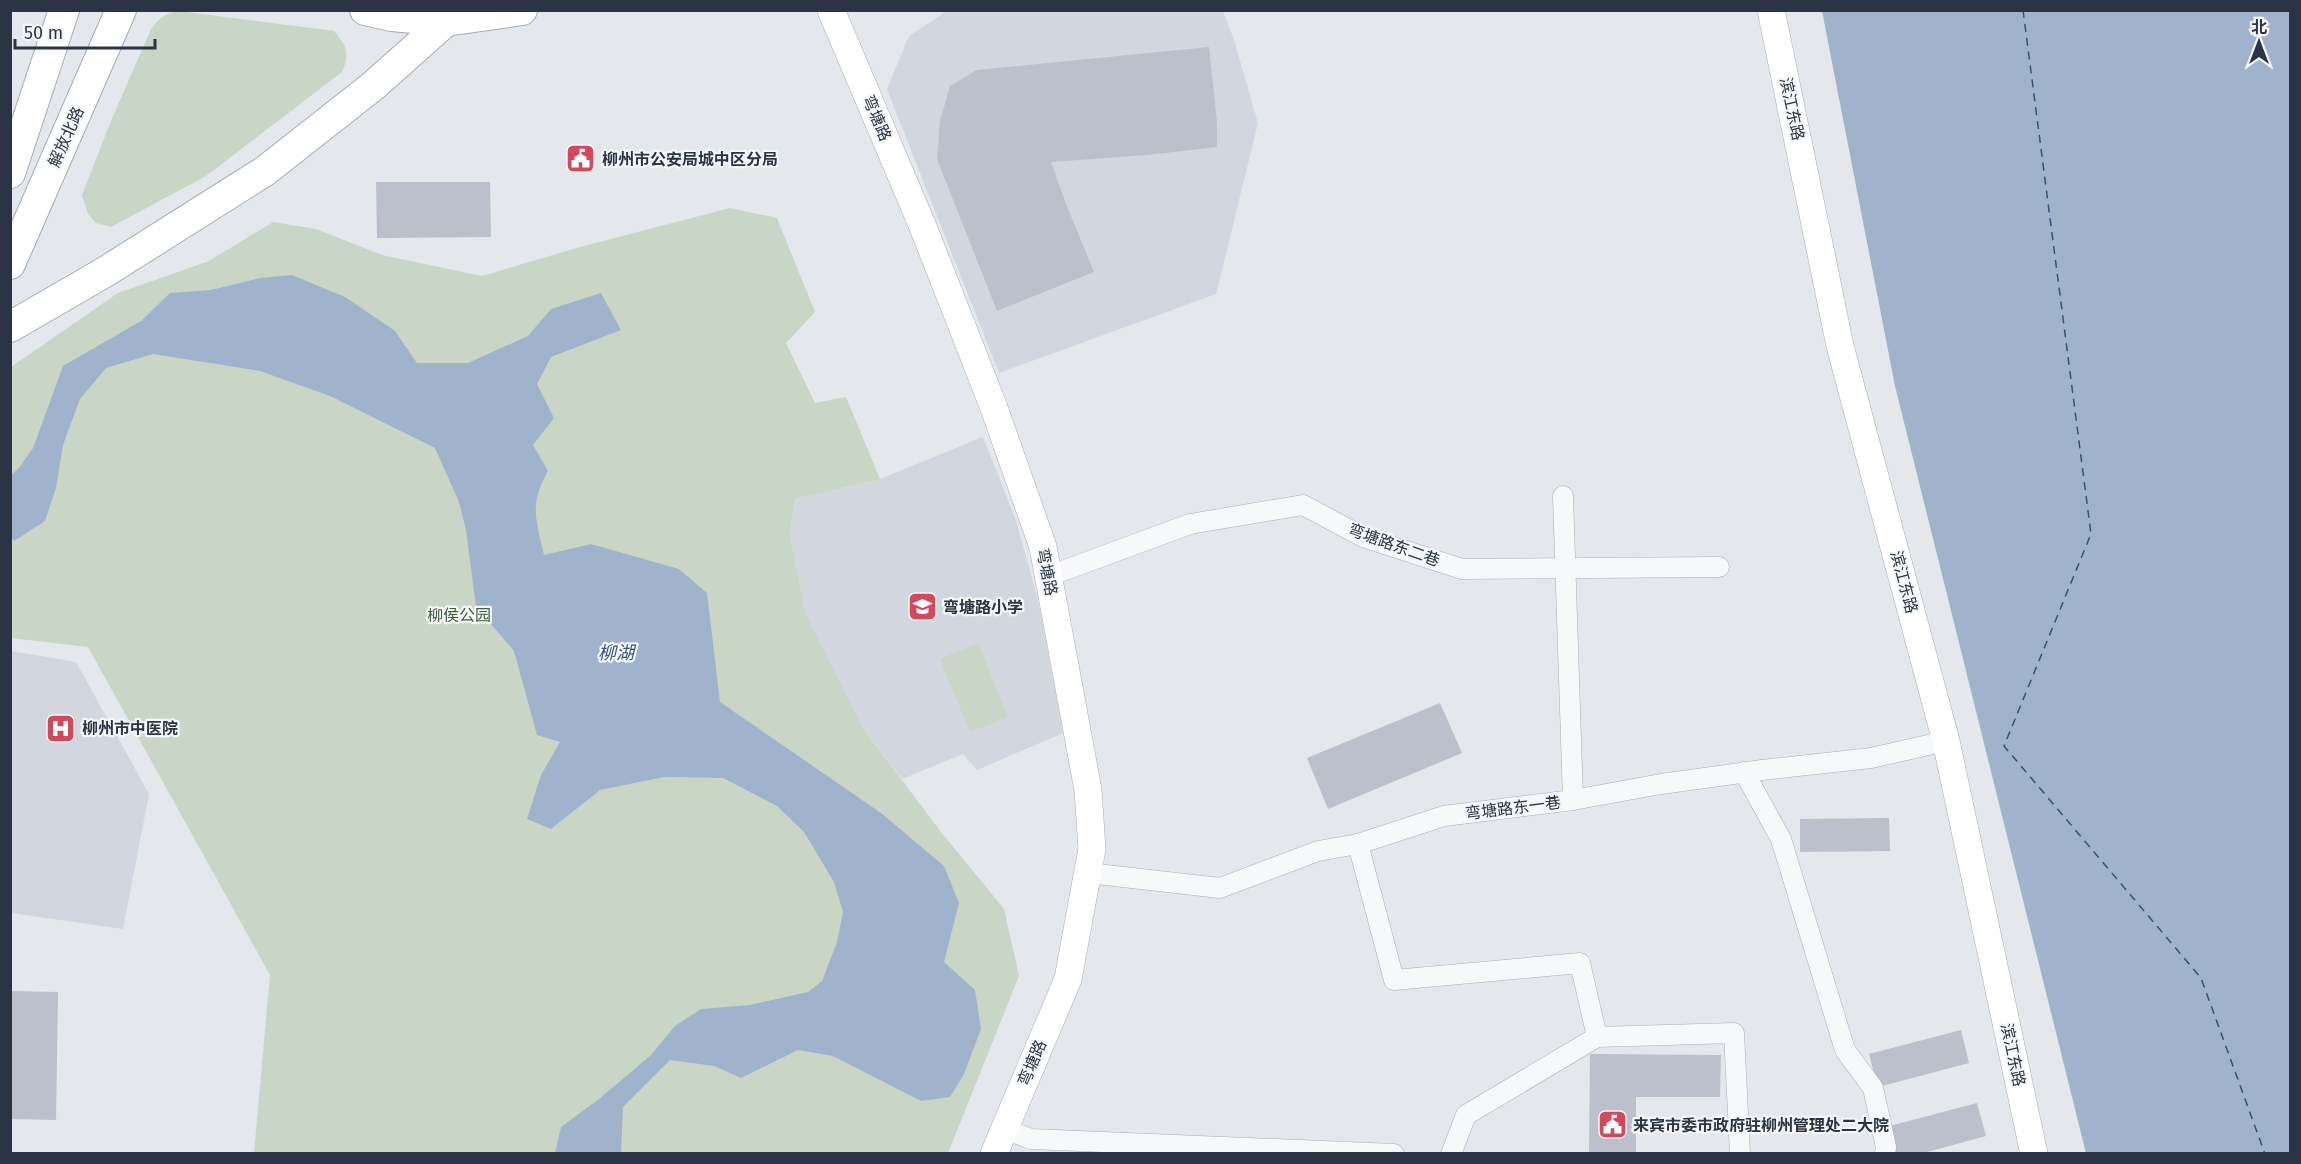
<svg xmlns="http://www.w3.org/2000/svg" width="2301" height="1164" font-family="'Fira Sans','Noto Sans SC',sans-serif">
	<style>
		.built { fill: #d2d6de }
		.green { fill: #c9d6c5 }
		.water { fill: #9fb4cc }
		.lines { fill: none; stroke-linecap: round; stroke-linejoin: round }
		.ferry { stroke: #34527a; stroke-width: 1.5; stroke-dasharray: 8 6; stroke-linecap: butt }
		.building { fill: #bbc0ca }
		.street-casing { stroke: #a9aeb7; stroke-width: 21 }
		.secondary-casing { stroke: #a9aeb7; stroke-width: 28 }
		.primary-casing { stroke: #a3abb8; stroke-width: 32 }
		.street { stroke: #f7f8fa; stroke-width: 20 }
		.secondary { stroke: #fff; stroke-width: 27 }
		.primary { stroke: #fff; stroke-width: 30 }
		.labels { text-anchor: middle; dominant-baseline: central; stroke-width: 4.5; stroke-linejoin: round; paint-order: stroke }
		.street-label { font-size: 16px; fill: #2b3445; stroke: #f4f6f9 }
		.poi-label { font-size: 16px; font-weight: bold; fill: #2b3445; stroke: #f4f6f9; text-anchor: start }
		.park-label { font-size: 16px; fill: #3f6138; stroke: #f4f6f9 }
		.water-label { font-size: 18px; font-style: italic; fill: #34527a; stroke: #f4f6f9 }
	</style>
	<rect width="100%" height="100%" fill="#e4e7ec"/>
	<!-- built -->
	<g class="built">
		<path d="M947 11H1223L1234 40 1258 123 1216 294 999 373 887 89 909 36Z"/>
		<path d="M983 437 1016 521 1038 600 1063 733 977 770 963 754 902 779 865 731 806 614 790 535 795 499 880 479Z"/>
		<path d="M11 651 76 662 149 794 123 929 11 913Z"/>
	</g>
	<!-- green -->
	<g class="green">
		<path d="M179 11 334 31C347 46 350 54 342 72L206 176 111 227 96 223 88 214 82 195 111 121 151 29C159 18 165 13 179 11Z"/>
		<path d="M730 208 777 218 815 312 786 343 815 403 846 397 880 479 795 499 790 535 806 614 865 731 941 832 1004 909 1019 976 948 1153H254L270 975 88 647 11 638V367L118 293 209 261 273 222 316 229 382 255 482 276 580 247Z"/>
		<path d="M978 643 1008 717 970 732 940 659Z"/>
	</g>
	<!-- water -->
	<g class="water">
		<path d="M1822 11H2290V1153H2086L1895 386Z"/>
		<path d="M292 275 345 297 395 331 417 363H468L528 336 551 309 601 293 621 330 551 357 537 384 554 418 533 445 548 471C529 504 536 520 544 555L591 544 679 569 707 593 720 702 881 813 944 866 959 903 944 962 975 990 981 1029 964 1074 950 1097 921 1101 833 1056 798 1050 741 1078 714 1066 670 1060 623 1107 621 1153H555L561 1127 599 1099 650 1056 675 1026 701 1009 750 1005 808 992 822 981 837 942 843 912 834 882 804 832 777 806 723 778 664 777 600 790 551 829 527 819 541 775 560 742 537 735 514 651 476 607 466 530 459 502 435 448 330 396 260 371 153 354 106 368 80 399 63 445 56 488 45 521 14 541 11 536V475L19 468 33 448 63 366 141 321 170 293 211 290 260 278Z"/>
	</g>
	<g class="lines">
		<!-- ferry -->
		<path class="ferry" d="M2023 10 2091 534 2004 746 2201 978 2265 1154"/>
	</g>
	<!-- building -->
	<g class="building">
		<path d="M1209 47 1217 122V147L1147 155 1051 162 1066 204 1094 272 997 311 937 159 940 121 950 86 977 70Z"/>
		<path d="M376 182H490L491 237 377 238Z"/>
		<path d="M1440 703 1462 753 1328 809 1307 758Z"/>
		<path d="M1889 818 1890 851 1800 852V819Z"/>
		<path d="M10 991 58 992 56 1120 10 1119Z"/>
		<path d="M1961 1030 1969 1063 1878 1087 1869 1054Z"/>
		<path d="M1590 1054 1721 1055 1720 1097H1636V1154H1589Z"/>
		<path d="M1977 1103 1986 1136 1920 1154H1893L1886 1127Z"/>
	</g>
	<g class="lines">
		<defs>
			<g id="street">
				<path d="M1563 496 1573 800"/>
				<path d="M1049 576 1190 524 1303 505 1363 537 1462 569 1719 567"/>
				<path d="M1744 772 1781 839 1845 1050 1873 1088 1886 1147 1885 1154"/>
				<path d="M1358 844 1394 980 1580 963 1597 1037"/>
				<path d="M1088 873 1220 888 1318 851 1358 844 1444 816 1573 800 1661 784 1762 770 1871 758 1946 741"/>
				<path d="M1004 1129 1031 1139 1394 1154"/>
				<path d="M1451 1154 1466 1115 1597 1037 1734 1033 1740 1154"/>
			</g>
			<g id="secondary">
				<path d="M831 10 923 227 971 349 994 408 1043 547 1088 790 1092 849 1068 979 994 1154"/>
				<path d="M1771 10 1840 346 1946 741 2034 1154"/>
			</g>
			<g id="primary">
				<path d="M365 10 392 16 446 21 522 10"/>
				<path d="M10 173 64 10"/>
				<path d="M10 264 121 10"/>
				<path d="M10 327 105 272 265 171 373 86 446 21"/>
			</g>
		</defs>
		<!-- street casing -->
		<use href="#street" class="street-casing"/>
		<!-- secondary casing -->
		<use href="#secondary" class="secondary-casing"/>
		<!-- primary casing -->
		<use href="#primary" class="primary-casing"/>
		<!-- street -->
		<use href="#street" class="street"/>
		<!-- secondary -->
		<use href="#secondary" class="secondary"/>
		<!-- primary -->
		<use href="#primary" class="primary"/>
	</g>
	<!-- icons -->
	<defs>
		<symbol id="civic-square" viewBox="-11 -11 22 22"><rect x="-9" y="-9" width="18" height="18" rx="4" fill="#d1495b" stroke="#f4f6f9"/><path d="M-.6-6.5H3V-4.5H.6V-3L4-1V1h2V6H-6V1h2V-1L-.6-3ZM-1.2 2.5V6h2.4V2.5Z" fill="#fff"/></symbol>
		<symbol id="school-square" viewBox="-11 -11 22 22"><rect x="-9" y="-9" width="18" height="18" rx="4" fill="#d1495b" stroke="#f4f6f9"/><path d="M0-5L7-2L0 1L-7-2ZM-4 1L0 2.5L4 1V4Q0 6-4 4Z" fill="#fff"/></symbol>
		<symbol id="hospital-square" viewBox="-11 -11 22 22"><rect x="-9" y="-9" width="18" height="18" rx="4" fill="#d1495b" stroke="#f4f6f9"/><path d="M-5-5h3v3.5h4V-5h3V5h-3V1.5h-4V5h-3Z" fill="#fff"/></symbol>
	</defs>
	<g fill-rule="evenodd">
		<use href="#civic-square" x="564" y="142" width="33" height="33"/>
		<use href="#school-square" x="906" y="590" width="33" height="33"/>
		<use href="#hospital-square" x="44" y="712" width="33" height="33"/>
		<use href="#civic-square" x="1596" y="1108" width="33" height="33"/>
	</g>
	<g class="labels">
		<!-- street labels -->
		<g class="street-label">
			<text transform="translate(1792 109) rotate(78)">滨江东路</text>
			<text transform="translate(877 118) rotate(67)">弯塘路</text>
			<text transform="translate(66 137) rotate(-66)">解放北路</text>
			<text transform="translate(1394 545) rotate(20)">弯塘路东二巷</text>
			<text transform="translate(1047 572) rotate(79)">弯塘路</text>
			<text transform="translate(1904 582) rotate(75)">滨江东路</text>
			<text transform="translate(1513 808) rotate(-7)">弯塘路东一巷</text>
			<text transform="translate(2013 1055) rotate(78)">滨江东路</text>
			<text transform="translate(1032 1063) rotate(-67)">弯塘路</text>
		</g>
		<!-- poi labels -->
		<g class="poi-label">
			<text x="602" y="159">柳州市公安局城中区分局</text>
			<text x="943" y="607">弯塘路小学</text>
			<text x="82" y="728">柳州市中医院</text>
			<text x="1633" y="1125">来宾市委市政府驻柳州管理处二大院</text>
		</g>
		<!-- park labels -->
		<g class="park-label">
			<text x="459" y="615">柳侯公园</text>
		</g>
		<!-- water labels -->
		<g class="water-label">
			<text x="616" y="653">柳湖</text>
		</g>
	</g>
	<!-- border -->
	<rect width="2301" height="1164" fill="none" stroke="#2b3445" stroke-width="24"/>
	<!-- north arrow -->
	<g transform="translate(2259 42)" stroke="#f4f6f9" stroke-width="4.5" paint-order="stroke">
	<path d="M0-4.5L10 22L0 15L-10 22Z" fill="#2b3445"/>
	<text y="-9" font-size="16" font-weight="bold" text-anchor="middle" fill="#2b3445">北</text>
	</g>
	<!-- scale -->
	<path d="M15 39v9h140v-9" fill="none" stroke="#2b3445" stroke-width="3"/>
	<text x="24" y="39" font-size="18" fill="#2b3445" stroke="#f4f6f9" stroke-width="4.5" paint-order="stroke">50 m</text>
</svg>
